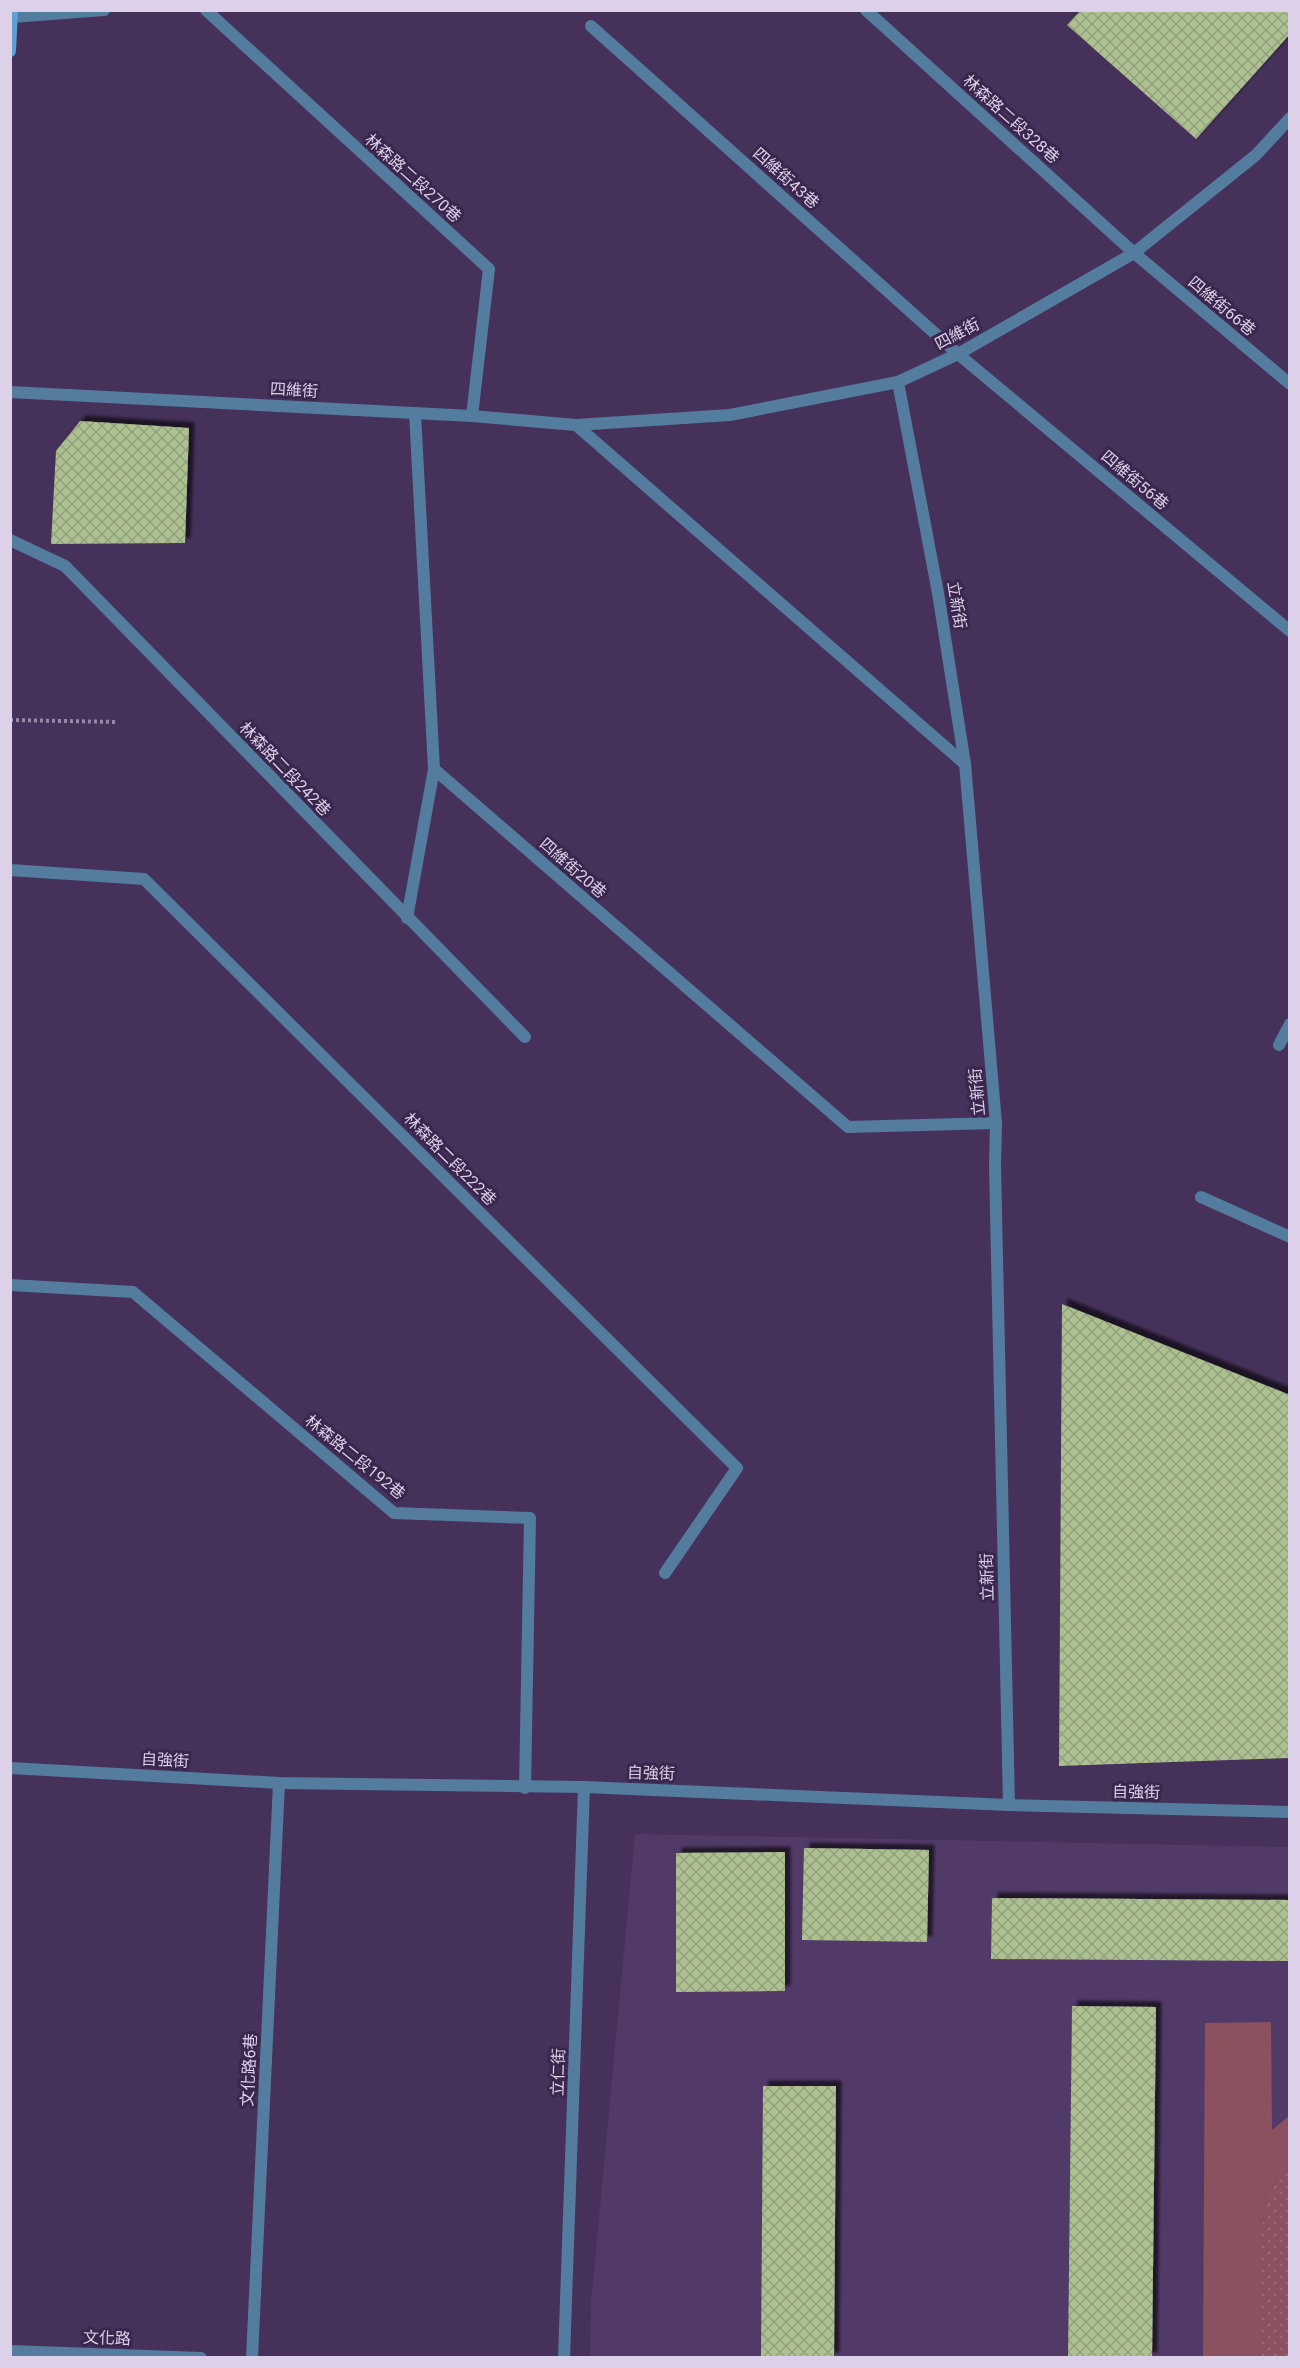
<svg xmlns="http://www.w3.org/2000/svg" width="1300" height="2368" font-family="Roboto,'Noto Sans TC',sans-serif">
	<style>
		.built { fill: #523a68 }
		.grass { fill: url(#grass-dots) }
		.pitch { fill: #8b515e }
		.building { fill: url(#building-cross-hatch); filter: url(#shadow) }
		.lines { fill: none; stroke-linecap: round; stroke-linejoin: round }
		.path { stroke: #9788a8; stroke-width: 4; stroke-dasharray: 3 3; stroke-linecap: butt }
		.service { stroke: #547c9f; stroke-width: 12 }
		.minor { stroke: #547c9f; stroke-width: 12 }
		.secondary { stroke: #5e9fd7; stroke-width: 12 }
		.labels { text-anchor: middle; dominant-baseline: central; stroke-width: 6; stroke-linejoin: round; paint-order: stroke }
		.street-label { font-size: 16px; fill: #dcd1e9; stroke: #3b274e }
	</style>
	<defs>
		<pattern id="grass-dots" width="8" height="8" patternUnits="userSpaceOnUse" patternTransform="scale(1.5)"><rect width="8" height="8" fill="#8b515e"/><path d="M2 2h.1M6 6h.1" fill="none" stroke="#9b6975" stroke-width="1.8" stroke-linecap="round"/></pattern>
		<pattern id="building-cross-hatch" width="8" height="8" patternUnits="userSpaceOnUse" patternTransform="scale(1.5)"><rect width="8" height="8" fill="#adc190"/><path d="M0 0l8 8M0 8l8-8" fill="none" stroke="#92a07e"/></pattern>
		<filter id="shadow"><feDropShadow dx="5.5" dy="-5.5" stdDeviation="1.5" flood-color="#0009"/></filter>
	</defs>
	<rect width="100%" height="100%" fill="#453159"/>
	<!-- built -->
	<path class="built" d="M635 1834 1289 1847V2357L590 2358 591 2303Z"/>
	<!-- grass -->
	<path class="grass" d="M1289 2167V2357L1262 2358V2225L1266 2199 1279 2175Z"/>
	<!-- pitch -->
	<path class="pitch" d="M1271 2022 1272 2130 1289 2116 1290 2167 1279 2175 1266 2199 1262 2225V2357H1203L1205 2023Z"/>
	<!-- building -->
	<g class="building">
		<path d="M1081 10H1290V34L1196 139 1067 25Z"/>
		<path d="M80 421 189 428 185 543 51 544 56 451Z"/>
		<path d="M1062 1304 1290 1395V1758L1059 1766Z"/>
		<path d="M804 1848 929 1850 927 1942 802 1940Z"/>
		<path d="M785 1852V1991L676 1992V1853Z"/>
		<path d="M992 1898 1290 1900V1961L991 1959Z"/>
		<path d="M1072 2006 1156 2007 1152 2358H1068Z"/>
		<path d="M763 2086H836L834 2358H761Z"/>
	</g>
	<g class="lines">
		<!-- path -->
		<path class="path" d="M10 720 118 722"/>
		<!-- service -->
		<g class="service">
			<path d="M206 10 489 269 472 416"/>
			<path d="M866 10 1134 253 1290 384"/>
			<path d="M12 17 104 10"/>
			<path d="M591 26 958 354 1290 631"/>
			<path d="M415 413 434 769 848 1127 996 1123"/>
			<path d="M576 425 965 764"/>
			<path d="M10 540 65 566 525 1037"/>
			<path d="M10 870 144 879 737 1468 665 1573"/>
			<path d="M407 918 434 769"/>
			<path d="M1279 1045 1290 1024"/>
			<path d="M1201 1197 1290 1237"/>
			<path d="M10 1285 133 1292 394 1513 530 1518 525 1788"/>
			<path d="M252 2358 279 1783"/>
		</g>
		<!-- minor -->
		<g class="minor">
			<path d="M898 382 938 593 965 764 996 1123 995 1166 1009 1805"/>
			<path d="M10 392 472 416 576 425 730 415 898 382 958 354 1134 253 1256 155 1290 118"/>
			<path d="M10 1768 279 1783 584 1787 1009 1805 1290 1812"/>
			<path d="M10 2351 201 2358"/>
			<path d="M564 2358 584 1787"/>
		</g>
		<!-- secondary -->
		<path class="secondary" d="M10 51 12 10"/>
	</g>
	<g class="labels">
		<!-- street labels -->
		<g class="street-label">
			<text transform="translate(1011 119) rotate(42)">林森路二段328巷</text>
			<text transform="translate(413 178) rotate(42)">林森路二段270巷</text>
			<text transform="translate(786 178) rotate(42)">四維街43巷</text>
			<text transform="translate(1222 306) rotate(40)">四維街66巷</text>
			<text transform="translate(957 334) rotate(-28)">四維街</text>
			<text transform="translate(294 390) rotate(3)">四維街</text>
			<text transform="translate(1135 480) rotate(40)">四維街56巷</text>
			<text transform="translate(957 605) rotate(81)">立新街</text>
			<text transform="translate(285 769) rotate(46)">林森路二段242巷</text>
			<text transform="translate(573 868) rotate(41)">四維街20巷</text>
			<text transform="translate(977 1092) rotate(-95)">立新街</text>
			<text transform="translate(450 1159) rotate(45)">林森路二段222巷</text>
			<text transform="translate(355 1457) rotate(39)">林森路二段192巷</text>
			<text transform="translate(987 1577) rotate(-91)">立新街</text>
			<text transform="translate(165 1760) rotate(3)">自強街</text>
			<text transform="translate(651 1773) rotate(2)">自強街</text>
			<text transform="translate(1136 1792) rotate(1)">自強街</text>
			<text transform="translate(249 2070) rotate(-87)">文化路6巷</text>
			<text transform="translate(558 2072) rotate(-88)">立仁街</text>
			<text transform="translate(107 2338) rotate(2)">文化路</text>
		</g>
	</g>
	<!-- border -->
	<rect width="1300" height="2368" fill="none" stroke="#dcd1e9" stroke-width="24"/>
</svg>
